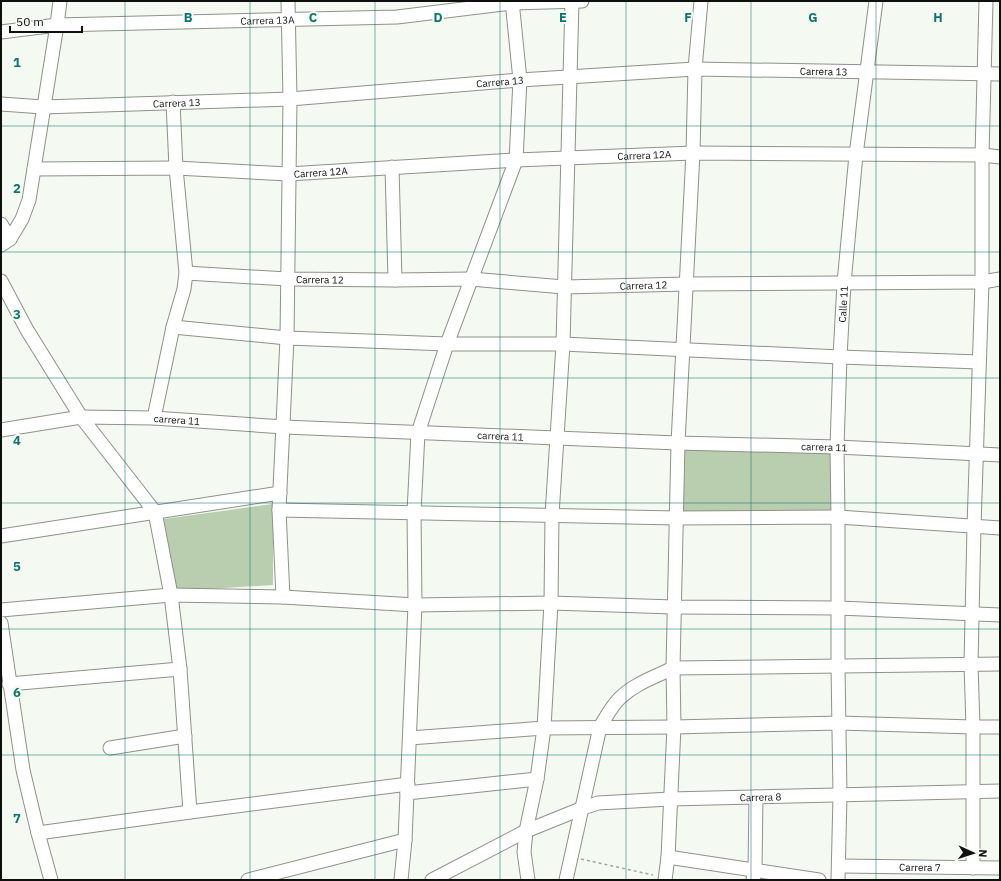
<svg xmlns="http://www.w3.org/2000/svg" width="1001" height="881" font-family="'IBM Plex Sans',sans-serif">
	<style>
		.green { fill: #b9cdaf }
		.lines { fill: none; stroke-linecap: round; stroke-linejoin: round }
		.minor-casing { stroke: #8d928a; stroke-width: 15 }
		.path { stroke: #a0a59e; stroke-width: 1.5; stroke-dasharray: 3 3; stroke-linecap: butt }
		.minor { stroke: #fff; stroke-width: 13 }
		.grid { fill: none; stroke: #0f766e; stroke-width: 1; stroke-opacity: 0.55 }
		.labels { text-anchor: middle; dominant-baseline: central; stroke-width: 4; stroke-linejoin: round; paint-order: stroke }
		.street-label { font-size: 10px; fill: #0e100d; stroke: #f4faf1 }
		.grid-label { font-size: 13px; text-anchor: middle; font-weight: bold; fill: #0f766e; stroke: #f4faf1; stroke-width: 4; stroke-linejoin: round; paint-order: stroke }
	</style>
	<rect width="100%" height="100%" fill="#f4faf1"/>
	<!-- green -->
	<g class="green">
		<path d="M681 445 834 450 836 515H679Z"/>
		<path d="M273 504V585L175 591 164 519Z"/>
	</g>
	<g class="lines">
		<defs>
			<g id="minor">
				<path id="s1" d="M1 32 57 25 397 17 512 3 582 1"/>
				<path id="s2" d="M1 104 43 107 290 99 520 80 695 69 1000 74"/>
				<path d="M392 167 395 280"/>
				<path id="s3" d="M34 169 176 168 288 174 516 160 693 153 982 155 1000 157"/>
				<path d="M1 224 10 239 1 245"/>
				<path d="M10 239 22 219 29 200 57 25 60 1"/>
				<path id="s4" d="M186 273 287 279 395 280 471 279 564 287 687 284 982 282 1000 279"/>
				<path d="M1 281 27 330 81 417 155 512 171 595 180 669 190 812"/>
				<path d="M173 327 287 338 447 344H563L840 357 979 362"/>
				<path d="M154 418 173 327 184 289 186 273 176 168 173 102"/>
				<path id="s5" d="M1 430 81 417 154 418 284 427 678 443 837 447 1000 455"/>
				<path d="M279 510 676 518 838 517 1000 528"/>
				<path d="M1 536 280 493"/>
				<path d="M283 597 279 510 287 338 290 99 288 1"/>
				<path d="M1 610 171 595 283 597 415 605 551 603 674 607 839 608 1000 615"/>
				<path d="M1 623 23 770 38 833 51 880"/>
				<path d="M9 684 180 669"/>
				<path d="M410 738 544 728 674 727 839 723 973 727H1000"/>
				<path d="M110 748 185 736"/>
				<path d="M407 793 537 779"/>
				<path d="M38 833 190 812 408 784"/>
				<path d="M668 857 819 880"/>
				<path id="s6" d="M839 866 1000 868"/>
				<path d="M973 868V727L971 664 974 527 982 282V155L986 1"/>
				<path d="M248 880 405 840"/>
				<path d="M401 880 405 840 415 605 414 512 418 433 447 344 516 160 520 80 512 1"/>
				<path id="s7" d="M432 880 526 831 583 808 598 803 670 799 1000 791"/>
				<path d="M528 880 524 852 526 831 537 779 544 728 551 603 552 515 563 344 572 1"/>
				<path d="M566 880 600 727C606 717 612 705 621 697 636 683 655 677 673 668L1000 664"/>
				<path d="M665 880 668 857 674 727 673 668 678 443 693 153 695 69 701 1"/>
				<path d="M753 880 755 870 756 797"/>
				<path id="s8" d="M838 880 840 795 838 666V517L837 447 840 357 844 283 856 155 876 1"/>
			</g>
		</defs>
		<!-- minor casing -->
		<use href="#minor" class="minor-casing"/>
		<!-- path -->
		<path class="path" d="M581 859 653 875"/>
		<!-- minor -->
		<use href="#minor" class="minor"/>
	</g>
	<!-- grid -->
	<path class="grid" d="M125 1V880M250 1V880M375 1V880M500 1V880M626 1V880M751 1V880M876 1V880M1 126H1000M1 252H1000M1 378H1000M1 503H1000M1 629H1000M1 755H1000"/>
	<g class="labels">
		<!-- street labels -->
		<g class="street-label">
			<text stroke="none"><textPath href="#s1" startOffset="267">Carrera 13A</textPath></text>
			<text stroke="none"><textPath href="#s2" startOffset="824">Carrera 13</textPath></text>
			<text stroke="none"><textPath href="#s2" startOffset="500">Carrera 13</textPath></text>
			<text stroke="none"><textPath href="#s2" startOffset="176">Carrera 13</textPath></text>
			<text stroke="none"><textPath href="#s3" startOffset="611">Carrera 12A</textPath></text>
			<text stroke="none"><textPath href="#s3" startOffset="287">Carrera 12A</textPath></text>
			<text stroke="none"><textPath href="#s4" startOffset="134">Carrera 12</textPath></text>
			<text stroke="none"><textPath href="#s4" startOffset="458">Carrera 12</textPath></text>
			<text stroke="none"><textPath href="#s8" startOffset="576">Calle 11</textPath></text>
			<text stroke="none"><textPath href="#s5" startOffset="177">carrera 11</textPath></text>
			<text stroke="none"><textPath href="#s5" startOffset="501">carrera 11</textPath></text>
			<text stroke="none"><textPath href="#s5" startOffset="825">carrera 11</textPath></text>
			<text stroke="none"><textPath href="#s7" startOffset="346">Carrera 8</textPath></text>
			<text stroke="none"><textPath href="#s6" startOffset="81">Carrera 7</textPath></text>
		</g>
	</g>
	<g class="grid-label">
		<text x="188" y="22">B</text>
		<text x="313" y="22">C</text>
		<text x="438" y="22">D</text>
		<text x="563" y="22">E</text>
		<text x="688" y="22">F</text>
		<text x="813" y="22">G</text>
		<text x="938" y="22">H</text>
		<text x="17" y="67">1</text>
		<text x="17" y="193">2</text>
		<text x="17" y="319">3</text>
		<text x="17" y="445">4</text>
		<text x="17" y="571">5</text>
		<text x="17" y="697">6</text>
		<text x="17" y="823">7</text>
	</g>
	<!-- border -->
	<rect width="1001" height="881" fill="none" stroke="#0e100d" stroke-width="4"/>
	<!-- north arrow -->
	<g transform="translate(973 853) rotate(93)" stroke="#f4faf1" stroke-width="3" paint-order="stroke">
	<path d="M0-3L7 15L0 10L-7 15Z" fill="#0e100d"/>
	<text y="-6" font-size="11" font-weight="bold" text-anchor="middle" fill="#0e100d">N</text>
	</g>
	<!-- scale -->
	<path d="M10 26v6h72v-6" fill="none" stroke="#0e100d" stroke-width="2"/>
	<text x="16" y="26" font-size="12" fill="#0e100d" stroke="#f4faf1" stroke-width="3" paint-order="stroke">50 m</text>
</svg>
